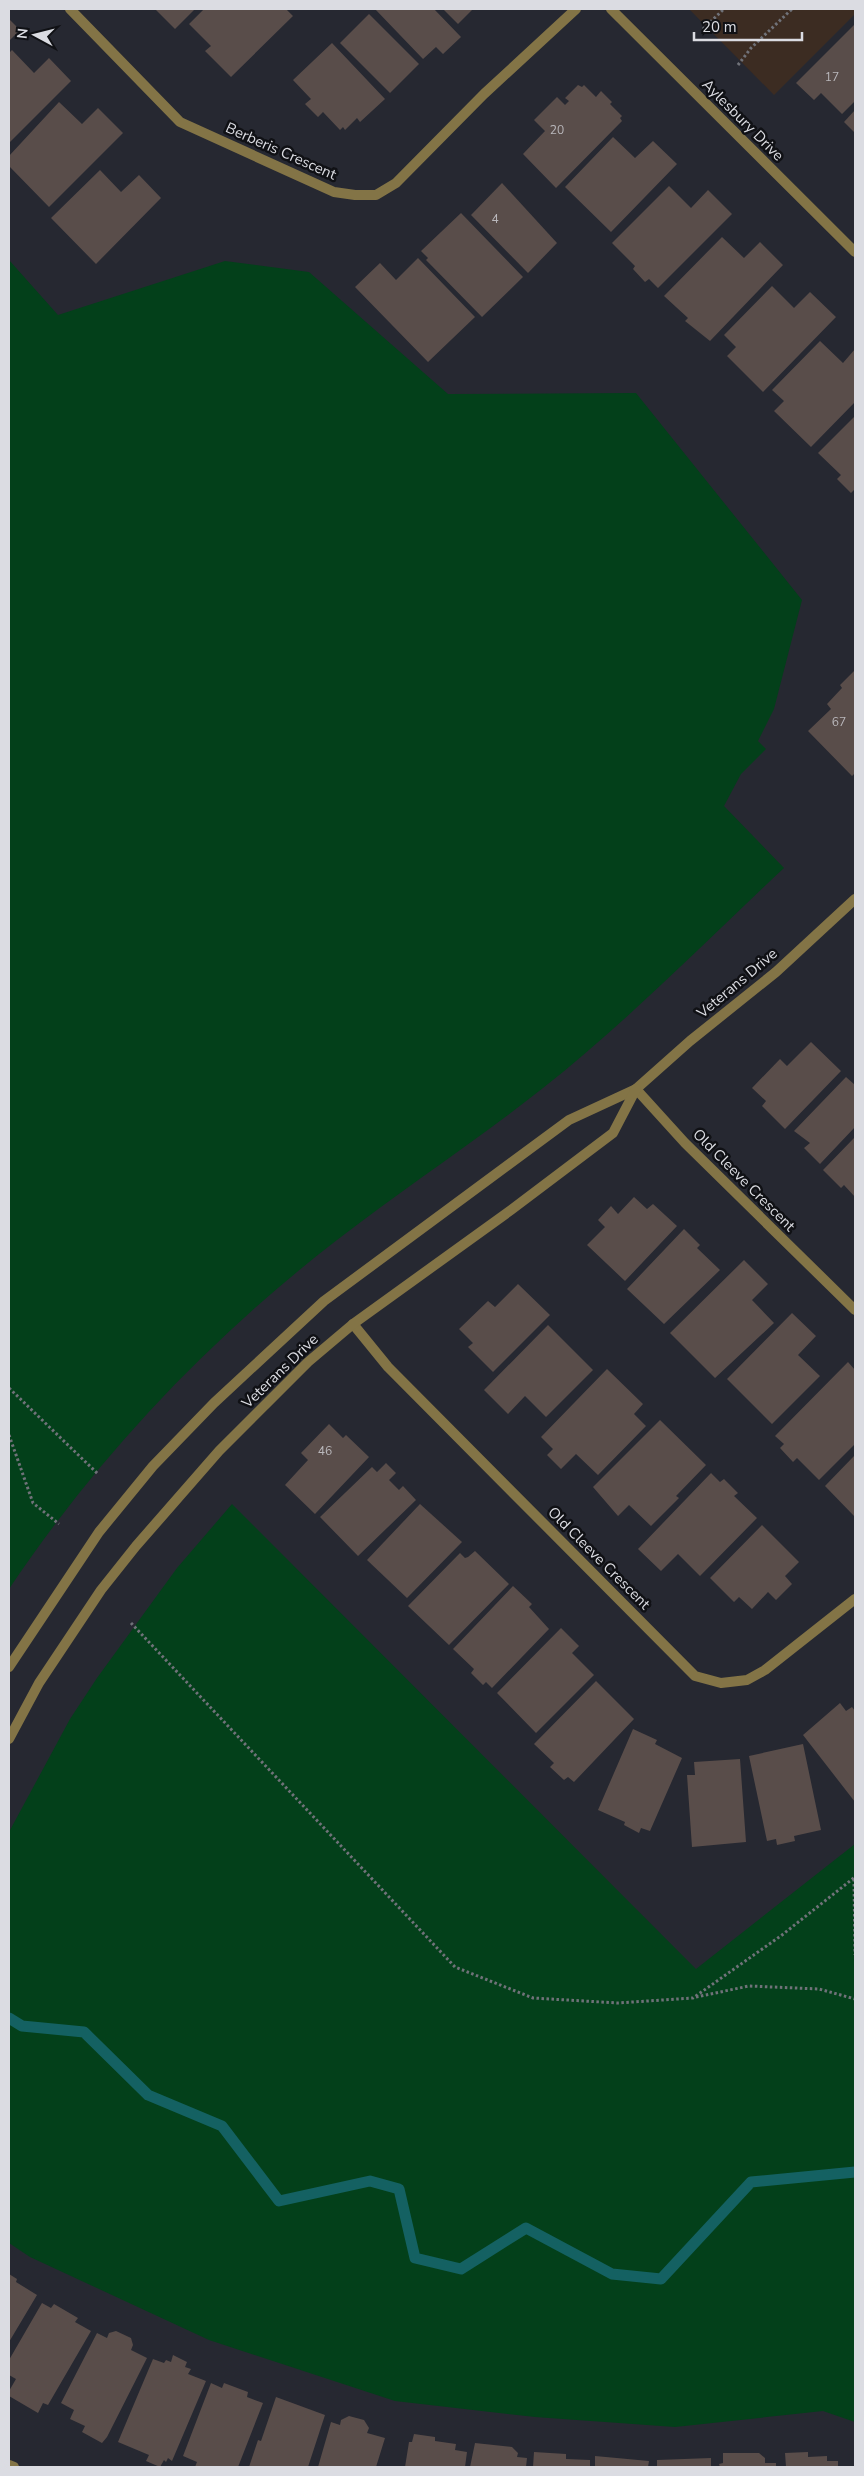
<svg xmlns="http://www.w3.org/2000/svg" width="864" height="2476" font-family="'Nunito Sans',sans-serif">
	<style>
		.education { fill: #3c2c22 }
		.green { fill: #03401a }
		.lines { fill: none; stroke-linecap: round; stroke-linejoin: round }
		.stream { stroke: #146162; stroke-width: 11 }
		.building { fill: #594d4a }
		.path { stroke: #707279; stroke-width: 3; stroke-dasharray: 2.5 2.5; stroke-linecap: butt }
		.minor { stroke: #837446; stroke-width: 10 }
		.tertiary { stroke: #837446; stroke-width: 10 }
		.labels { text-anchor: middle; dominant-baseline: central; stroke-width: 5; stroke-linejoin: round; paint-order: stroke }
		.number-label { font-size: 12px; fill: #bab8bc }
		.street-label { font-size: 15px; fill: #dbdce2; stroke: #101115 }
	</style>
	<rect width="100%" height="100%" fill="#262831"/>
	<!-- education -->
	<path class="education" d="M689 9H855V14L774 95Z"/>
	<!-- green -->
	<g class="green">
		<path d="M9 260 58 315 225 261 309 272 448 394 636 393 802 600 774 709 758 741 766 749 741 774 724 806 784 868C705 942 628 1021 543 1088 476 1141 404 1188 337 1240 210 1338 98 1456 9 1589Z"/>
		<path d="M232 1504 696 1969 855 1844V2422L823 2411 675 2427 535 2417 395 2401 209 2340 30 2257 9 2243V1832L70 1719 97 1678 177 1568Z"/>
	</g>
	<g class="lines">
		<!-- stream -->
		<path class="stream" d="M9 2018 22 2026 84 2032 148 2095 222 2126 279 2201 370 2181 399 2189 415 2258 461 2269 526 2228 612 2274 661 2279 751 2182 855 2172"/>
	</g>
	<!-- building -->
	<g class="building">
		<path d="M155 9H195L175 29Z"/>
		<path d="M204 9H286L293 16 231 77 205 51 211 46 189 24Z"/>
		<path d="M375 9H434L461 37 443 54 436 47 423 59Z"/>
		<path d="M443 9H473L458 24Z"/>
		<path d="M369 14 419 64 390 93 340 43Z"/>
		<path d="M9 19 20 30 9 41Z"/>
		<path d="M855 24V101L842 114 821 93 814 100 796 83Z"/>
		<path d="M332 43 385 99 360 122 357 118 345 130 343 127 340 130 323 112 318 117 305 104 311 99 293 80Z"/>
		<path d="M12 50 34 73 49 58 71 81 9 143V53Z"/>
		<path d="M578 85 582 87 584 85 596 97 601 91 612 102 610 104 622 116 620 118 622 121 556 188 523 154 545 131 534 120 557 97 565 105 569 101 565 98Z"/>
		<path d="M59 102 82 124 98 108 123 133 49 207 9 166V156Z"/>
		<path d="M855 110V133L844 122Z"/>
		<path d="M613 137 635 158 653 141 677 164 611 232 565 187Z"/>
		<path d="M100 170 121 192 139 175 161 198 96 264 51 218Z"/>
		<path d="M502 183 557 243 528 273 471 215Z"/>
		<path d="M669 186 691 208 708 190 732 214 658 288 649 279 645 282 633 269 635 266 612 243Z"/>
		<path d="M461 213 523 277 482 317 426 260 428 258 421 251Z"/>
		<path d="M722 237 744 258 760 242 783 265 710 341 685 321 688 318 664 296Z"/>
		<path d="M418 258 475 317 428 362 355 287 380 263 396 280Z"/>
		<path d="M772 286 794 308 810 292 836 317 763 392 727 356 736 347 724 335Z"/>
		<path d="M820 341 843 363 855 349V402L811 447 774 411 784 401 772 390Z"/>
		<path d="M855 416V489L851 493 837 479 841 475 818 453Z"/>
		<path d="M855 670V773L852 776 808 731 831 709 827 704 842 688 840 685Z"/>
		<path d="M811 1042 841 1071 785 1129 762 1106 766 1101 752 1088 780 1059 787 1066Z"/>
		<path d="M846 1077 855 1085V1127L820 1164 804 1148 810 1143 794 1131Z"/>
		<path d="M855 1137V1197L844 1185 841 1188 823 1170Z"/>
		<path d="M634 1197 647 1209 653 1204 677 1226 625 1281 587 1245 605 1227 598 1220 611 1206 618 1214Z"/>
		<path d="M684 1229 700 1245 697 1248 720 1270 664 1324 627 1289Z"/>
		<path d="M744 1260 768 1284 752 1300 774 1323 715 1378 670 1333Z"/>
		<path d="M518 1284 550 1315 493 1372 468 1347 473 1343 459 1329 488 1301 495 1307Z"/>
		<path d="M792 1313 816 1336 798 1355 820 1376 772 1424 727 1379Z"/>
		<path d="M548 1325 593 1370 546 1417 525 1396 508 1414 484 1390Z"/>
		<path d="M848 1362 855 1370V1444L819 1480 797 1458 793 1462 780 1448 784 1444 775 1436Z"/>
		<path d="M607 1369 643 1404 634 1414 646 1426 598 1475 576 1454 561 1469 547 1455 553 1449 541 1437Z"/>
		<path d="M660 1420 706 1465 676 1496 679 1498 651 1526 629 1505 618 1516 593 1487Z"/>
		<path d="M329 1424 343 1438 346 1435 369 1457 315 1514 285 1485 308 1460 301 1453Z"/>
		<path d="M855 1455V1517L825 1486Z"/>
		<path d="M386 1463 396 1473 389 1480 399 1490 403 1486 416 1500 358 1556 320 1517 372 1467 377 1472Z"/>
		<path d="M711 1473 720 1482 724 1479 738 1493 734 1496 757 1518 700 1576 678 1554 661 1571 638 1549Z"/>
		<path d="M420 1504 462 1542 407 1598 367 1560Z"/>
		<path d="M762 1525 799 1562 785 1576 792 1584 776 1600 768 1592 752 1609 739 1597 734 1602 710 1578Z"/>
		<path d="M475 1551 509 1584 449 1645 408 1606 460 1553 465 1558 468 1557Z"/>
		<path d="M513 1586 532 1604 529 1607 549 1629 492 1688 486 1682 483 1685 471 1673 474 1669 453 1649Z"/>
		<path d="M561 1628 579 1646 572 1653 594 1675 536 1733 497 1693Z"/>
		<path d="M596 1681 634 1719 574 1782 568 1777 564 1780 550 1767 554 1763 534 1744Z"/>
		<path d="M840 1703 846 1711 852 1707 855 1711V1802L803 1735Z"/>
		<path d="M633 1729 657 1740 655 1744 682 1758 650 1831 641 1828 639 1833 624 1825 625 1822 598 1810Z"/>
		<path d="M803 1744 821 1830 794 1836 795 1841 777 1845 776 1839 767 1841 749 1756Z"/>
		<path d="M740 1759 746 1842 692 1847 687 1775H695L694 1762Z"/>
		<path d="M9 2274 17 2279 16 2282 37 2295 9 2342Z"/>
		<path d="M42 2303 51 2308 54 2304 78 2318 75 2322 91 2331 48 2405 43 2403 38 2413 9 2396V2391L16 2379 9 2375V2360Z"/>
		<path d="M116 2331 131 2338 133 2345 131 2350 147 2358 107 2437 102 2443 82 2432 85 2426 70 2419 74 2410 61 2403 97 2333 107 2338 109 2333Z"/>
		<path d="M173 2355 187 2362 185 2367 191 2369 188 2374 206 2381 172 2461 168 2458 166 2462 164 2460 160 2467 146 2461 149 2455 118 2442 153 2359 164 2363 166 2360 171 2362Z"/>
		<path d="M211 2383 222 2388 224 2383 248 2392 247 2397 263 2403 238 2467H195L197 2462 183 2456Z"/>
		<path d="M276 2397 325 2415 308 2467H249L258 2440 261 2441Z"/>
		<path d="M349 2416 364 2420 369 2428 367 2433 385 2438 376 2467H318L331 2422 340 2425 341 2420Z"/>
		<path d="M414 2434 435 2437V2441L456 2444 455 2450 467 2452 465 2467H405L409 2442H412Z"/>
		<path d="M475 2443 512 2447 518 2453 517 2457 527 2458 526 2467H470Z"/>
		<path d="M534 2452 566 2454V2459L590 2460V2467H533Z"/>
		<path d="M808 2452V2457L827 2456V2461H838V2467H786L785 2453Z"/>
		<path d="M723 2453H759L765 2458V2463H776V2467H720L719 2464 723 2463Z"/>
		<path d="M595 2456 649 2461 648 2467H595Z"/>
		<path d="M711 2458V2467H657V2460Z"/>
	</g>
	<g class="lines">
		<!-- path -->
		<g class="path">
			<path d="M703 29 724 9"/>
			<path d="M738 65 751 48 792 9"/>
			<path d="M9 1388 98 1474"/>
			<path d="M9 1435 33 1503 59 1524"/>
			<path d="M131 1623 455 1967 533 1998 618 2003 693 1998 782 1935 855 1877"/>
			<path d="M854 1879 855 1955"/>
			<path d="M696 1997 749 1986 819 1989 855 1999"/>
		</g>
		<!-- minor -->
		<g class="minor">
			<path d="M70 9 180 122 334 192 355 195H376L396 183 484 94 576 9"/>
			<path d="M611 9 855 252"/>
			<path d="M636 1089 685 1143 855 1310"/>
			<path d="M353 1324 388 1367 695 1676 721 1683 747 1680 765 1670 855 1599"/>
			<path d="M9 2465 14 2467"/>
		</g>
		<!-- tertiary -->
		<g class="tertiary">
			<path d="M9 1667 99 1532 153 1466 214 1403 324 1301 569 1120 636 1089 690 1041 776 972 855 899"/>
			<path d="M9 1739 39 1683 101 1590 136 1546 219 1451 308 1362 353 1324 511 1210 613 1133 636 1089"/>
		</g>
	</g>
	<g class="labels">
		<!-- number labels -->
		<g class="number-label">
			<text x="832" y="77">17</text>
			<text x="557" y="130">20</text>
			<text x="495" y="219">4</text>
			<text x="839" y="722">67</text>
			<text x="325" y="1451">46</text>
		</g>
		<!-- street labels -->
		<g class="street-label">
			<text transform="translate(743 120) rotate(45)">Aylesbury Drive</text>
			<text transform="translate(281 151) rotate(24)">Berberis Crescent</text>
			<text transform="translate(737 983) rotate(-40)">Veterans Drive</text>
			<text transform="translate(744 1180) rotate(45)">Old Cleeve Crescent</text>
			<text transform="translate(280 1371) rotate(-44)">Veterans Drive</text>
			<text transform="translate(599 1558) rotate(45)">Old Cleeve Crescent</text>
		</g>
	</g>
	<!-- border -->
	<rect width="864" height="2476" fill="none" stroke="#dbdce2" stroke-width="20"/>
	<!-- north arrow -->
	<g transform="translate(35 35) rotate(277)" stroke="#101115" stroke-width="4" paint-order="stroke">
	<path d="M0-4L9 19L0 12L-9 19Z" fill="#dbdce2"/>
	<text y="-8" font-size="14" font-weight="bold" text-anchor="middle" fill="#dbdce2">N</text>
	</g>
	<!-- scale -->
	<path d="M694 32v8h108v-8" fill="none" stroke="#dbdce2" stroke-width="2.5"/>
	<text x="702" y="32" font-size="15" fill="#dbdce2" stroke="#101115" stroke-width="4" paint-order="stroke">20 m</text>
</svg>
